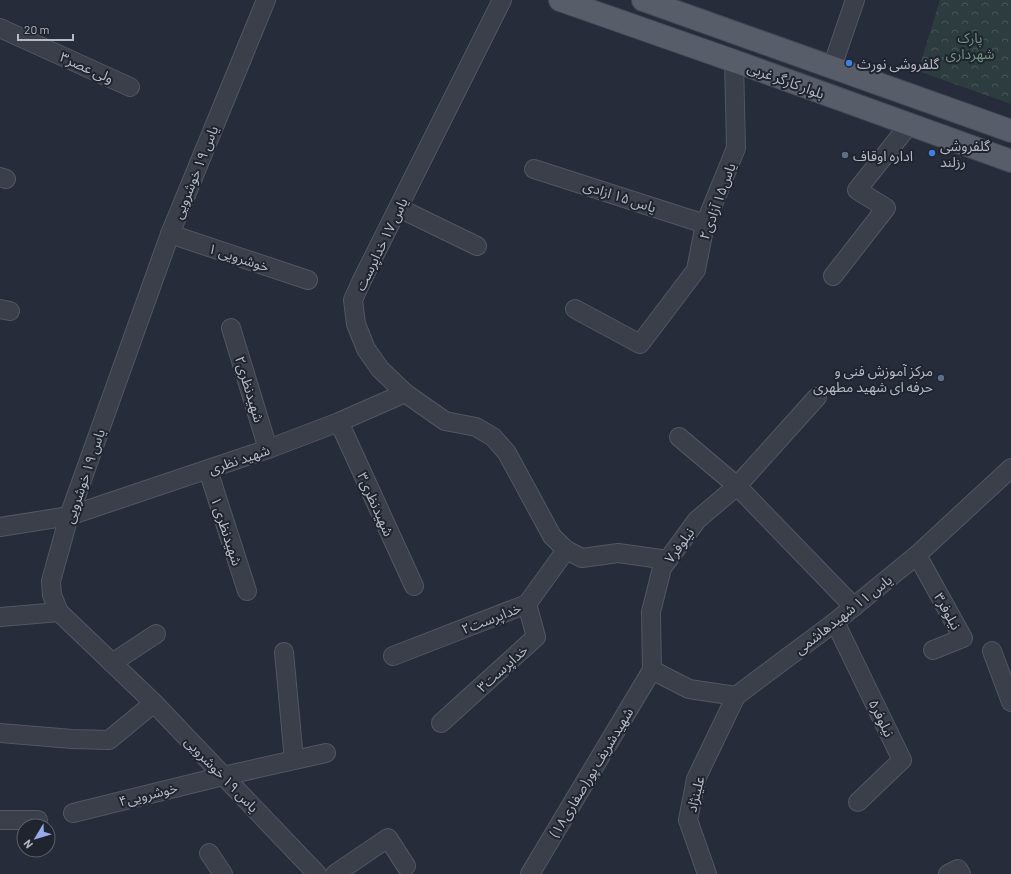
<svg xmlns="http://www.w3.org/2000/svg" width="1011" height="874" font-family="Barlow,'Noto Sans Arabic',sans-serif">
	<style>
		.park { fill: url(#park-crowns) }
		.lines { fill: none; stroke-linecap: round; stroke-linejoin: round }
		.street-casing { stroke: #525762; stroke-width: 20 }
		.primary-casing { stroke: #434853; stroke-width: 24 }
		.street { stroke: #3a3f4a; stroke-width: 18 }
		.primary { stroke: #585d6a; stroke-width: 22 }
		.shop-dot { fill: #3f7fe0; stroke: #1f242f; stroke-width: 1.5 }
		.service-dot { fill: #5c6f8a; stroke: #1f242f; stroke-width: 1.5 }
		.labels { text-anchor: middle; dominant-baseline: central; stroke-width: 4; stroke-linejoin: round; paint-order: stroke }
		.park-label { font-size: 14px; fill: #70947c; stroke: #1f242f }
		.poi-label { font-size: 14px; fill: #b5bac6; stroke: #1f242f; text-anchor: start }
		.street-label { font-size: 14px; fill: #b5bac6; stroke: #1f242f }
	</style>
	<defs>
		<pattern id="park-crowns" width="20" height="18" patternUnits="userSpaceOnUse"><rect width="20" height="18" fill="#2c3c3f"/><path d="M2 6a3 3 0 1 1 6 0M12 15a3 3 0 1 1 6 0" fill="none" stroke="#485659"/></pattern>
	</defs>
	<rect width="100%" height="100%" fill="#262c3a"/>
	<!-- park -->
	<path class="park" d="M940 0H1011V104L918 71Z"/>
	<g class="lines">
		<defs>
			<g id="street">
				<path d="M266 0 170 234 69 516 51 581 52 595 59 612 154 703 317 874"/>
				<path d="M502 0 361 282 353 300 356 324 366 349 380 369 405 393 445 421 476 427 493 437 507 453 552 536 566 550 582 558 618 553 668 560"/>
				<path d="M0 28 130 87"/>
				<path d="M832 67 855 0"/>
				<path d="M534 169 705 224"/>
				<path d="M0 177 6 179"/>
				<path d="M399 208 477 246"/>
				<path d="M170 234 308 280"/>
				<path d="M833 276 886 208 857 190 909 125"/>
				<path d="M0 309 10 311"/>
				<path d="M575 309 640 344 696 270 705 224 736 148 734 61"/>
				<path d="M231 328 268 449"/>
				<path d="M339 422 414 586"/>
				<path d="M679 437 737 486 854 607"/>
				<path d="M208 470 247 591"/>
				<path d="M0 527 69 516 268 449 339 422 405 393"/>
				<path d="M917 555 963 638 933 650"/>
				<path d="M1 617 59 612"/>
				<path d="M835 622 902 760 858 802"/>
				<path d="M992 651 1011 702"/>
				<path d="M284 652 294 760"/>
				<path d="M393 656 527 604 566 550"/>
				<path d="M112 663 156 634"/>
				<path d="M652 670 689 689 736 696 835 622 917 555 1011 468"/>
				<path d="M652 670 651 612 662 568 697 520 737 486 817 397"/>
				<path d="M441 723 536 637 527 604"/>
				<path d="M0 733 72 739 109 740 154 703"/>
				<path d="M73 813 223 776 326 753"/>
				<path d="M0 820H38"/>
				<path d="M209 853 223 874"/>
				<path d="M335 874 388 838 406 866"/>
				<path d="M530 874 652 670"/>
				<path d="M707 874 688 820 696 779 736 696"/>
				<path d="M948 874 958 869 961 874"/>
			</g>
			<g id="primary">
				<path d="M560 0 734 61 1011 161"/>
				<path d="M643 0 1011 131"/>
			</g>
		</defs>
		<!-- street casing -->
		<use href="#street" class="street-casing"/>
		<!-- primary casing -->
		<use href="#primary" class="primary-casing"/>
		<!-- street -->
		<use href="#street" class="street"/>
		<!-- primary -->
		<use href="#primary" class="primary"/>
	</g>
	<!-- markers -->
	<g class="shop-dot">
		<circle cx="849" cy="63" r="4"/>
		<circle cx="932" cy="153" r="4"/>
	</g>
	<g class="service-dot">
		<circle cx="845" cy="155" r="4"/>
		<circle cx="941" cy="378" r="4"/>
	</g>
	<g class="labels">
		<!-- park labels -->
		<g class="park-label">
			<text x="970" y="37">پارک<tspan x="970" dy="16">شهرداری</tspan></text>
		</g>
		<!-- poi labels -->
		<g class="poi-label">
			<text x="857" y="63">گلفروشی نورث</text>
			<text x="940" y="145">گلفروشی<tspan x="940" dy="16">رزلند</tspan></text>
			<text x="853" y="155">اداره اوقاف</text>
			<text x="933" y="370" text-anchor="end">مرکز آموزش فنی و<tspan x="933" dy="16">حرفه ای شهید مطهری</tspan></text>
		</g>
		<!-- street labels -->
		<g class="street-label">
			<text transform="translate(87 67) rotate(24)">ولی عصر۳</text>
			<text transform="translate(786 80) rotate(20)">بلوار کارگر غربی</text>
			<text transform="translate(195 172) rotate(-68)">یاس ۱۹ خوشرویی</text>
			<text transform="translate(620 196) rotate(18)">یاس ۱۵ ازادی</text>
			<text transform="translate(717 201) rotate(-70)">یاس۱۵ آزادی۲</text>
			<text transform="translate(381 244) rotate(-64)">یاس ۱۷ خداپرست</text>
			<text transform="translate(239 257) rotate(18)">خوشرویی ۱</text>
			<text transform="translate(250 389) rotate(73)">شهیدنظری۲</text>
			<text transform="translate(239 459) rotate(-19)">شهید نظری</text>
			<text transform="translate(84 476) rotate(-71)">یاس ۱۹ خوشرویی</text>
			<text transform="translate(376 504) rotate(66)">شهیدنظری۳</text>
			<text transform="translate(227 531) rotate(72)">شهیدنظری ۱</text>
			<text transform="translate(679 545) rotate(-54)">نیلوفر۷</text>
			<text transform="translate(948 611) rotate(61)">نیلوفر۳</text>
			<text transform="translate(843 614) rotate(-38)">یاس ۱۱ شهیدهاشمی</text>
			<text transform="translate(491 618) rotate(-21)">خداپرست۲</text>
			<text transform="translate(502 668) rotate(-42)">خداپرست۳</text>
			<text transform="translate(882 718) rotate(64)">نیلوفر۵</text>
			<text transform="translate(591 772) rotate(-59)">شهیدشریف پور(صفاری۱۸)</text>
			<text transform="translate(222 774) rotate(46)">یاس ۱۹ خوشرویی</text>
			<text transform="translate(148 794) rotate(-14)">خوشرویی۴</text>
			<text transform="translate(695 794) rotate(-76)">علینژاد</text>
		</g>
	</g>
	<!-- north arrow -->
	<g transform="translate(36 838) rotate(232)"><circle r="19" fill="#1f242f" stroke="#5b606b"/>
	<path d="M0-3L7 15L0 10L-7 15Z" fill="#96acea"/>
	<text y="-6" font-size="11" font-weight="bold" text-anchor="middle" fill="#b5bac6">N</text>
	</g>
	<!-- scale -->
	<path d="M18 34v6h55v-6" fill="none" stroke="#b5bac6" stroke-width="2"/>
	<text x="24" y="34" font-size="12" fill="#b5bac6" stroke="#1f242f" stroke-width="3" paint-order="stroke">20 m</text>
</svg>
